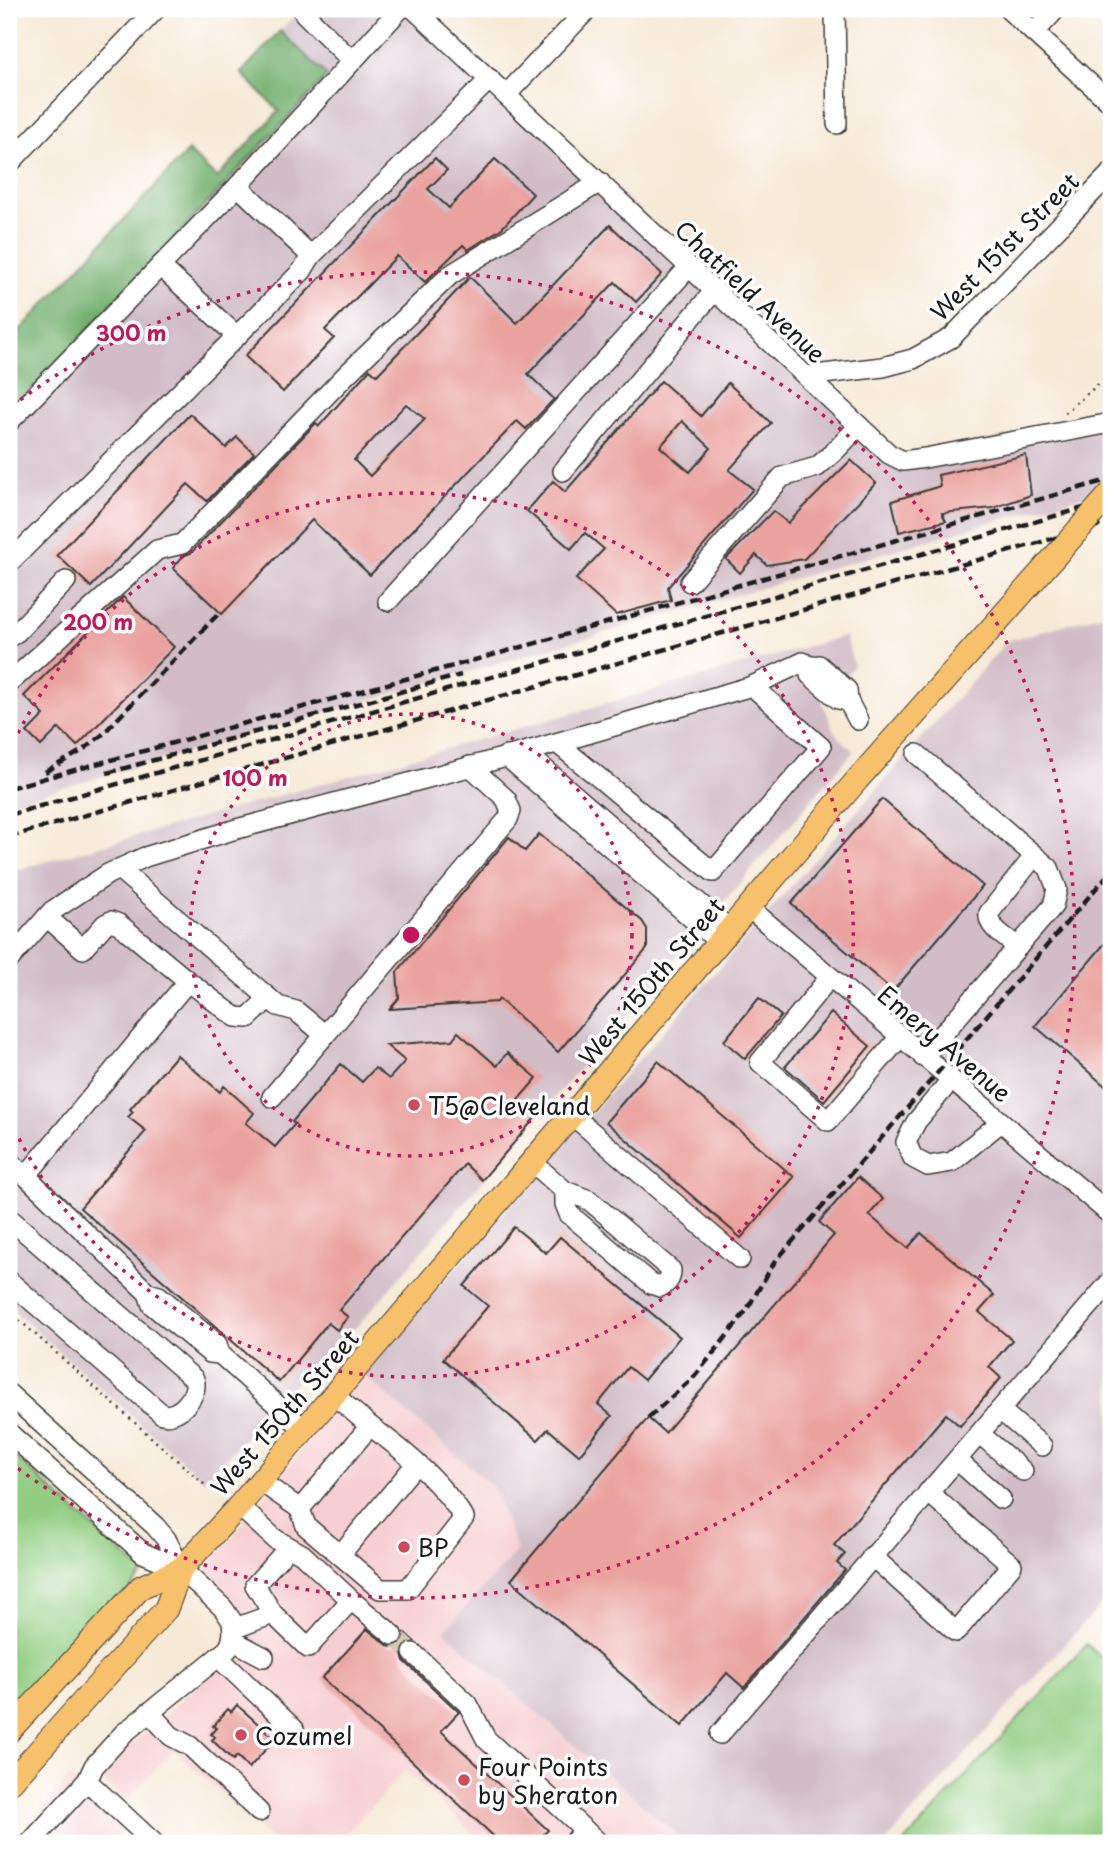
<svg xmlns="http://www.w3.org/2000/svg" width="1120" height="1852" font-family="'Playpen Sans',sans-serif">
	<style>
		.built { fill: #f7cfd3 }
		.industrial { fill: #d2bdc7 }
		.green { fill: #92cd82; stroke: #57744f; stroke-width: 2 }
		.forest { fill: #75b070; stroke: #486646; stroke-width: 2 }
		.building { fill: #eaa29f; fill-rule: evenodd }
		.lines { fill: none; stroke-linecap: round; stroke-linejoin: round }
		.minor-tunnel { stroke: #d5caba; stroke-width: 19; stroke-dasharray: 19 10; stroke-linecap: butt }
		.minor-casing { stroke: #3d3b38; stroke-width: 22 }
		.major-casing { stroke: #3d3b38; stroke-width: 25 }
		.path { stroke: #3d3b38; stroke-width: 2.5; stroke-dasharray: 2 5; stroke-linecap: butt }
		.minor { stroke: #fff; stroke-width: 19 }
		.major { stroke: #f7c06c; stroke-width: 23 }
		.rail { stroke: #1c1c1c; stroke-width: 4.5; stroke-dasharray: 10 5; stroke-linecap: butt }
		.major-bridge-casing { stroke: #3d3b38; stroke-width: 25; stroke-linecap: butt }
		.major-bridge { stroke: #f7c06c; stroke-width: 23 }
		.ring { fill: none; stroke: #c2185b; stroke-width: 3.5; stroke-dasharray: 3.5 7 }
		.poi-dot { fill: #d1495b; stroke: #fff; stroke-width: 2.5 }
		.labels { text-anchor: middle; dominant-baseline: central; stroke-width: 7; stroke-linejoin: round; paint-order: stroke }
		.street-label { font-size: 24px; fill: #1c1c1c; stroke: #fff }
		.poi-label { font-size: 24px; fill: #1c1c1c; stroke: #fff; text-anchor: start }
		.centre { fill: #c2185b; stroke: #fff; stroke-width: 3.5 }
		.ring-label { font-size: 21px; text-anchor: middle; font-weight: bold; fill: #c2185b; stroke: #fff; stroke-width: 7; stroke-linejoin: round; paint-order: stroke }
	</style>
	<rect width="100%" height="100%" fill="#fff"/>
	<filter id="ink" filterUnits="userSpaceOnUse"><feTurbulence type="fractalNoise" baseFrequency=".0143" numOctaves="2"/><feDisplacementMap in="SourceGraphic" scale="14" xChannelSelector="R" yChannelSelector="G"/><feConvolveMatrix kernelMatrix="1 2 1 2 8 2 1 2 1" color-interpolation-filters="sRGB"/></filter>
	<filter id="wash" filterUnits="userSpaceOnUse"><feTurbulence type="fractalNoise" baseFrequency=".00686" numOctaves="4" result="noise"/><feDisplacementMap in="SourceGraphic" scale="28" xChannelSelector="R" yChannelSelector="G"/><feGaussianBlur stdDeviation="1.57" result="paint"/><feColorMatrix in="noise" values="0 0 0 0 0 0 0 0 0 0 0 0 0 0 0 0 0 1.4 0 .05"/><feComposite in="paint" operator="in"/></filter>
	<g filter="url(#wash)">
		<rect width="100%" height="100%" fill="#f6e9d6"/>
		<!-- built -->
		<g class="built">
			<path d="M362 1374 493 1487 517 1552 445 1632 686 1843H484L405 1770 338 1843H274L174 1750 125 1801 98 1775 247 1640 198 1580Z"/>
			<path d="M70 1777 121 1822 119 1838 114 1843H11Z"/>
		</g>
		<!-- industrial -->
		<g class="industrial">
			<path d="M300 9H423L904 455 1111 417V488L9 803V413L327 76 280 31Z"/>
			<path d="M1111 612V1593L885 1843H686L444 1631 517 1551 493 1487 362 1374 1007 641Z"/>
			<path d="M845 636 854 666 822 702 837 736 854 751 360 1323 286 1393 205 1481 9 1307V872Z"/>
		</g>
		<!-- green -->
		<g class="green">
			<path d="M9 1451 144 1573 9 1723Z"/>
			<path d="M1087 1644 1111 1667V1843H904Z"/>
		</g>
		<!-- forest -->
		<path class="forest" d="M280 31 327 76 9 413V342L188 151 217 178 279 111 241 73Z"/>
		<g id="blocks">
			<!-- building -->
			<g class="building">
				<path d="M435 158 447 170 428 189 449 208 495 159 533 194 502 228 468 250 463 245 425 282 397 256 325 330 334 338 283 392 245 356Z"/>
				<path d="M610 225 662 274 636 302 615 282 528 374 554 399 526 429 517 421 370 575 312 520 222 614 173 568 183 556 191 553 316 423 319 426 370 369 377 375 470 277 517 323ZM406 404 425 419 370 476 354 460Z"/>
				<path d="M661 381 701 416 728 383 771 423 729 470 753 489 668 587 671 600 616 615 576 579 604 549 585 533 571 549 527 511 553 481 565 492ZM682 421 711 448 690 472 660 447Z"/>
				<path d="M190 414 226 448 237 437 254 453 207 501 188 484 91 587 57 555Z"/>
				<path d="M1026 455 1031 495 993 508 942 513 946 521 899 532 892 501 940 486 938 475Z"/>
				<path d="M851 460 876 483 804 559 767 565 756 555 740 573 726 559 773 511 788 523Z"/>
				<path d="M123 597 174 647 77 746 59 728 41 746 27 732 44 715 24 696Z"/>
				<path d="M882 799 983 886 893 991 791 904Z"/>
				<path d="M539 834 642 921 647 929V949L558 1052 499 999 497 1002 390 1009 399 998 397 972 509 837 525 851Z"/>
				<path d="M1111 936V1091L1035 1026Z"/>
				<path d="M759 998 781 1016 745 1059 724 1041Z"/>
				<path d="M831 1013 870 1046 824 1101 785 1067Z"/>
				<path d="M458 1032 497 1066 507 1053 537 1078 517 1101 535 1118 482 1180 465 1164 339 1310 348 1317 337 1330 328 1323 279 1382 80 1208 146 1131 128 1117 133 1112 130 1109 177 1055 220 1092 224 1086 254 1113 246 1123 275 1147 295 1124 292 1122 341 1064 362 1082 375 1068 389 1079 405 1061 386 1045 452 1040Z"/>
				<path d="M658 1061 794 1177 741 1238 606 1122Z"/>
				<path d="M858 1177 883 1199 869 1215 908 1248 921 1233 994 1295 979 1312 1012 1340 989 1367 1001 1378 960 1426 946 1414 834 1545 845 1554 837 1563 845 1570 744 1688 727 1673 682 1726 511 1580 648 1418 665 1433 834 1235 819 1222Z"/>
				<path d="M514 1227 546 1253 560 1237 680 1337 644 1380 628 1367 598 1404 612 1416 579 1455 548 1429 538 1440 443 1359 488 1306 464 1286Z"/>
				<path d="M367 1629 390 1647 402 1643 405 1633 414 1641 405 1644 401 1650 404 1661 459 1712 441 1731 548 1830 535 1843H501L322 1678Z"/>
				<path d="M237 1705 275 1739 249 1768 237 1756 233 1760 212 1740 215 1737 211 1734 216 1728 213 1726 228 1709 231 1712Z"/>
			</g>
		</g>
	</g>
	<g filter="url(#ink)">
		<use href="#blocks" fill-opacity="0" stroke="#3d3b38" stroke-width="2"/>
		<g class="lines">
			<!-- minor-tunnel -->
			<path class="minor-tunnel" d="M393 1635 413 1653"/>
			<defs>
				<g id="minor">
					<path d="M400 9 238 186 311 256 490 79"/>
					<path d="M414 9 889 454 903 461 925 458 1111 423"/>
					<path d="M835 9 837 124"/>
					<path d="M1008 9 1111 103"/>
					<path d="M304 13 352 61"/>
					<path d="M1034 33 1056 9"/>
					<path d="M506 95 588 9"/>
					<path d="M9 164 156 9"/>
					<path d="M160 266 237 336"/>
					<path d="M806 376 883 367 913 359 951 338 1111 173"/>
					<path d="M9 422 238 186"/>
					<path d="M563 471 715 290"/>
					<path d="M9 561 10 562 302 271 311 256"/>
					<path d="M690 582 782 477 817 467 835 451 859 426"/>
					<path d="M388 601 689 267"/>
					<path d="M9 637 17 632 66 581"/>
					<path d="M9 683 157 550 182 544 347 374 450 275 600 182"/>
					<path d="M752 686 803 662 810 667 819 665 847 690 848 701 838 699 810 675V667"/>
					<path d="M848 701 858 720"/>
					<path d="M525 752 729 929"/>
					<path d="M917 754 1049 868 1057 889 1053 906 923 1057"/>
					<path d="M506 756 719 942"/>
					<path d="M119 869 278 1006 296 1011 325 1035 508 819 511 811 506 799 470 766"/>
					<path d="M748 907 1111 1215"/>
					<path d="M47 917 83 949 105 924 111 921 119 924 188 981 230 1013 236 1017 248 1018 269 998"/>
					<path d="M1018 947C1007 938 987 928 989 913L1028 864"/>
					<path d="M9 960 52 911 108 874 145 857 233 830 525 752C601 730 676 708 752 686L821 747 713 872 557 743"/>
					<path d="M830 977 760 1062 828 1121 900 1037"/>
					<path d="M951 1080 916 1122 906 1142 913 1158 928 1166 952 1162 1001 1122"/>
					<path d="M272 1097 325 1035"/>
					<path d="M572 1115 740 1259"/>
					<path d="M9 1161 26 1176 188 981"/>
					<path d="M532 1162 565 1191 589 1200 671 1270C671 1279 668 1283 660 1287L651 1284 569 1214 565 1204V1191"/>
					<path d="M26 1176 148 1293 152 1305 210 1353 220 1354 217 1344 159 1296 148 1293"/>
					<path d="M9 1218 194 1379C200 1394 179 1419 162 1414L9 1281"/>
					<path d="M220 1354 304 1429"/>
					<path d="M9 1394 155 1526 166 1539 181 1569"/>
					<path d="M1000 1410 1042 1446"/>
					<path d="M9 1433 143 1553 181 1569 223 1608 232 1621 233 1631 232 1641 228 1649 124 1733 94 1766 87 1781 30 1843"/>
					<path d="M980 1434 1023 1471"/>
					<path d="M957 1460 1001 1499"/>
					<path d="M260 1481 300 1509 370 1426 334 1395"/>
					<path d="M300 1509 306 1526 380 1589H408L464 1518C441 1482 405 1451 370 1426"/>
					<path d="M340 1555 416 1464"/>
					<path d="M872 1556 956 1632 1012 1565 928 1492"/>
					<path d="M351 1600 393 1635"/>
					<path d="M273 1614 255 1585 289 1547"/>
					<path d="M233 1629 273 1614 308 1648 351 1600 302 1554 275 1539 239 1506"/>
					<path d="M232 1640 264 1657"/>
					<path d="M413 1653 468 1704 486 1739 599 1843"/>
					<path d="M218 1657 294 1729"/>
					<path d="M149 1712 171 1736 190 1746 259 1812"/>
					<path d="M720 1734 1111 1281"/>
					<path d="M87 1781 154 1843"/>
					<path d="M573 1843 585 1830"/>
				</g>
				<g id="major">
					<path d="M9 1731 141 1587 181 1569"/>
					<path d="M9 1784 166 1609 181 1569 239 1506 857 780"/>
				</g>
			</defs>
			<!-- minor casing -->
			<use href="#minor" class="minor-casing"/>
			<!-- major casing -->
			<use href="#major" class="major-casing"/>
			<!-- path -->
			<g class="path">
				<path d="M1065 413 1111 373"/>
				<path d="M9 1311 206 1486"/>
			</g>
			<!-- minor -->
			<use href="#minor" class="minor"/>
			<!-- major -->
			<use href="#major" class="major"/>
			<!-- rail -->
			<g class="rail">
				<path d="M45 772 83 750 102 735 220 612"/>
				<path d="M107 773 461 675"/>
				<path d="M9 788 522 647 1111 479"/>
				<path d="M9 815 1111 500"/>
				<path d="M9 837 1111 522"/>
				<path d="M648 1418 695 1376 723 1341 746 1311 774 1263 1111 871"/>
			</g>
			<defs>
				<path id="major-bridge" d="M857 780 1111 493"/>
			</defs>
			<!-- major-bridge casing -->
			<use href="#major-bridge" class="major-bridge-casing"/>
			<!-- major-bridge -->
			<use href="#major-bridge" class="major-bridge"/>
		</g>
	</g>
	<!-- distance rings -->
	<g class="ring">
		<circle cx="411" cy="935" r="221"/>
		<path d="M9 752A442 442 0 1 1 9 1118"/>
		<path d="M12 406A663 663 0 1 1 12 1464"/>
	</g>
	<!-- markers -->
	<g class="poi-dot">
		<circle cx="414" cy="1105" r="7"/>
		<circle cx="404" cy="1547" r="7"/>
		<circle cx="241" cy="1735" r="7"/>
		<circle cx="464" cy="1780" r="7"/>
	</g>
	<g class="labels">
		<!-- street labels -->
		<g class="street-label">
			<text transform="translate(1004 246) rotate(-45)">West 151st Street</text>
			<text transform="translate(751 291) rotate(43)">Chatfield Avenue</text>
			<text transform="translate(651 981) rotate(-50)">West 150th Street</text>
			<text transform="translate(945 1043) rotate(40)">Emery Avenue</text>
			<text transform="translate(284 1412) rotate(-49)">West 150th Street</text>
		</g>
		<!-- poi labels -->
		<g class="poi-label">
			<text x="428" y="1105">T5@Cleveland</text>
			<text x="418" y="1547">BP</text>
			<text x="255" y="1735">Cozumel</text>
			<text x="478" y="1766">Four Points<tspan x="478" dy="28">by Sheraton</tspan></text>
		</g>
	</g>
	<circle cx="411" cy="935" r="10" class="centre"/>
	<g class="ring-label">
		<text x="131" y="341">300 m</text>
		<text x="98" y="630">200 m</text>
		<text x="255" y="786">100 m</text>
	</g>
	<!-- margin -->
	<rect width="1120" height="1852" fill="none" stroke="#fff" stroke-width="35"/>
</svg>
